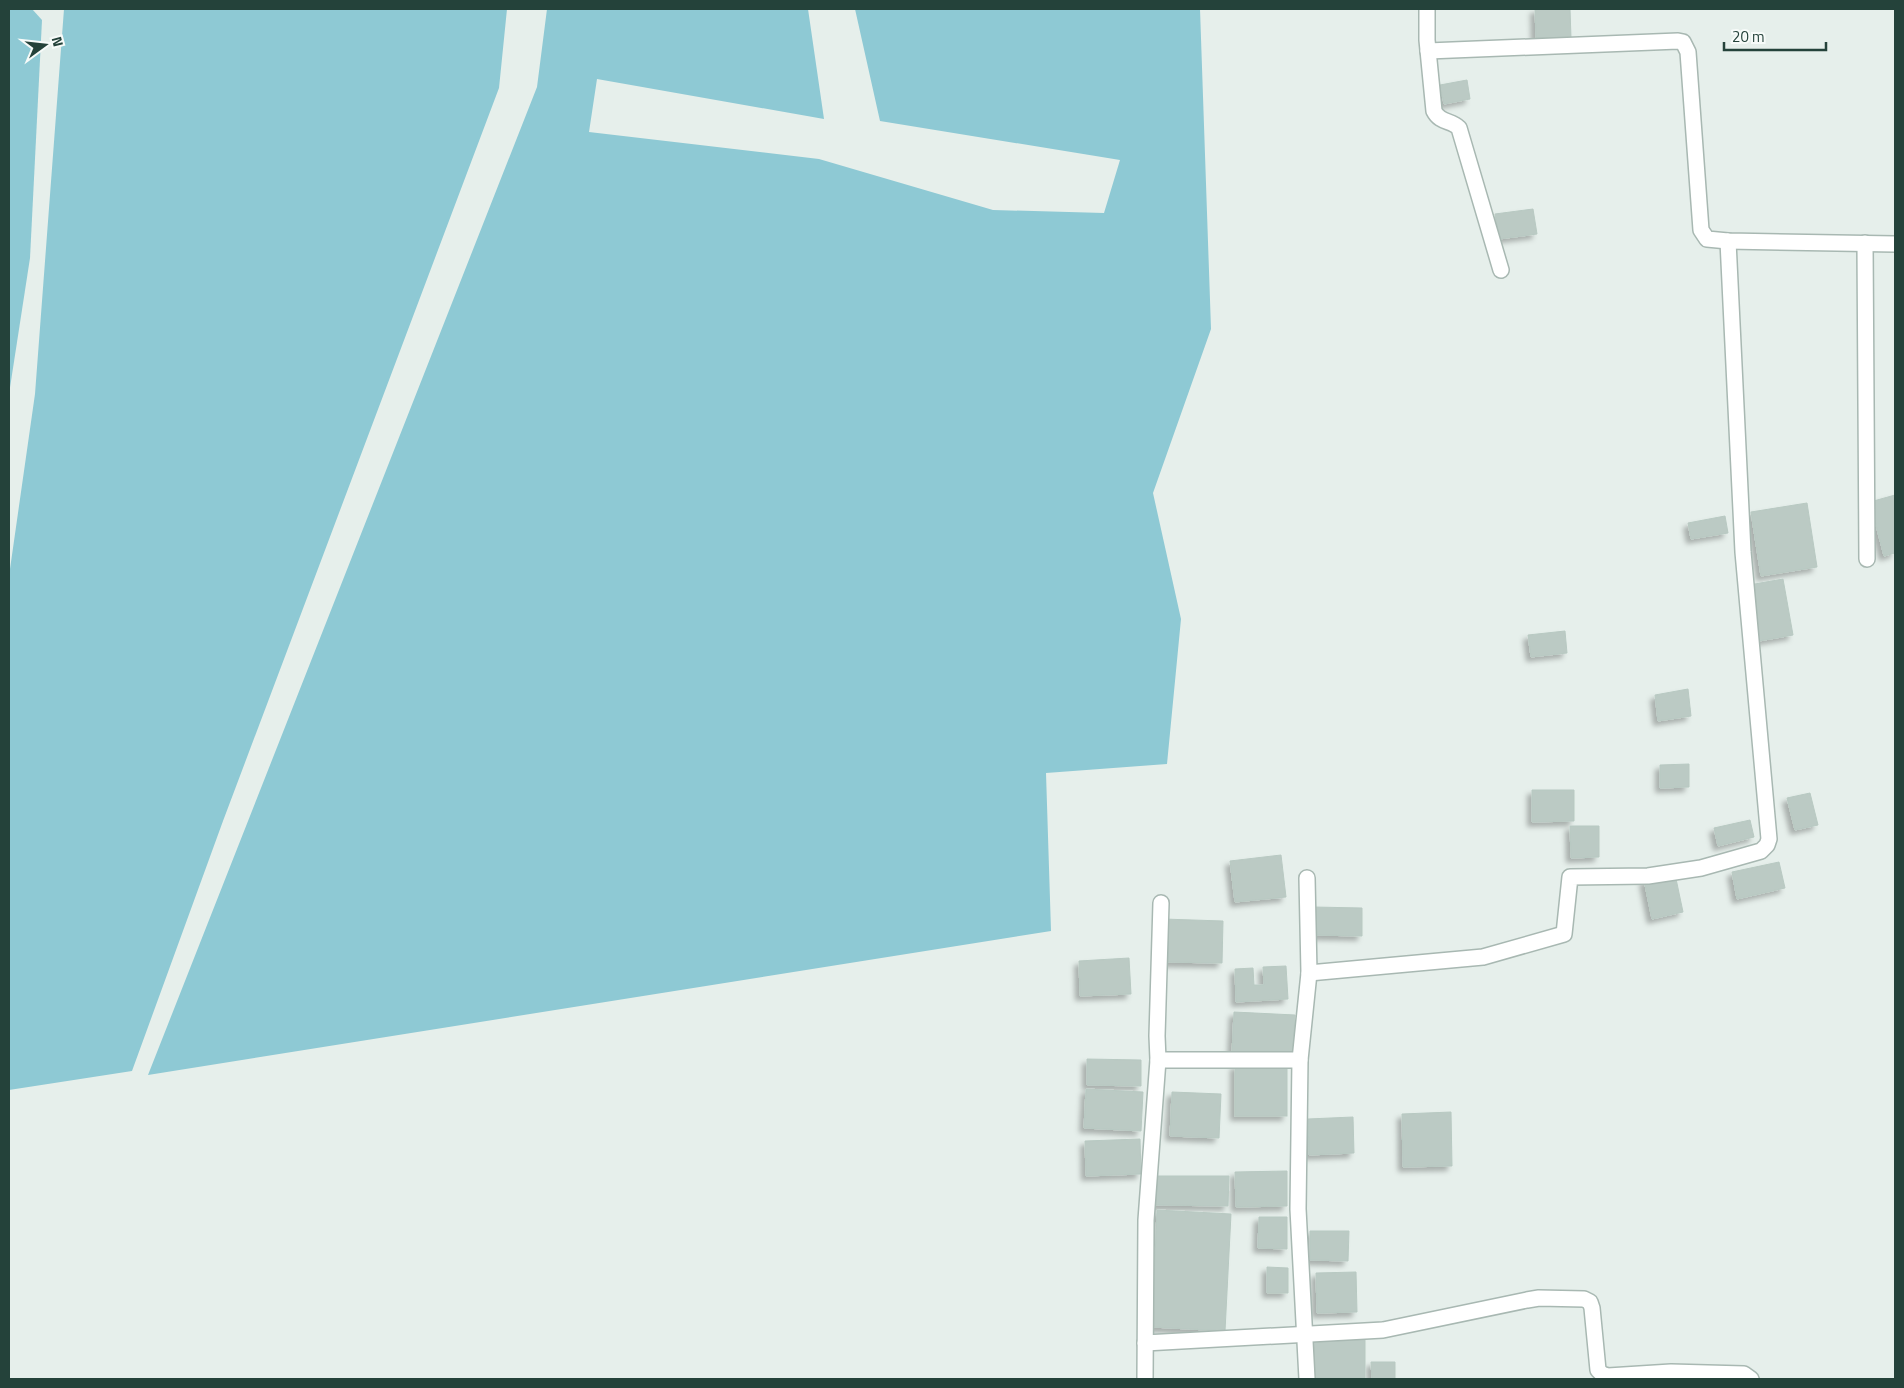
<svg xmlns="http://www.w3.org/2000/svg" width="1904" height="1388" font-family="'Titillium Web',sans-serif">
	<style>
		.water { fill: #8ec9d4 }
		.building { fill: #bbcac4; stroke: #b8c9c2; filter: url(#shadow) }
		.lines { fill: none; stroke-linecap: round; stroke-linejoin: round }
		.street-casing { stroke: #a8b8b2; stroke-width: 18 }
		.street { stroke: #fff; stroke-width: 15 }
	</style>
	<defs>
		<filter id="shadow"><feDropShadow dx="-4.5" dy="4.5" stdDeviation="2.5" flood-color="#0004"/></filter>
	</defs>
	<rect width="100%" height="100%" fill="#e6efeb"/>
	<!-- water -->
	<g class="water">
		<path d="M9 9H32L42 20 30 258 9 394Z"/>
		<path d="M64 9H507L499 88 223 821 132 1071 9 1090V576L35 394Z"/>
		<path d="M547 9H808L824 119 597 79 589 132 819 159 993 210 1104 213 1120 160 880 121 855 9H1200L1211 329 1153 493 1181 619 1167 764 1046 773 1051 931 148 1075 537 87Z"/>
	</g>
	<!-- building -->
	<g class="building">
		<path d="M1535 9H1570L1571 38H1536Z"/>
		<path d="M1467 80 1470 99 1444 104 1440 85Z"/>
		<path d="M1533 209 1537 234 1499 239 1495 214Z"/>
		<path d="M1895 495V553L1884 556 1870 502Z"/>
		<path d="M1807 503 1817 567 1761 576 1751 512Z"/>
		<path d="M1725 516 1728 533 1691 539 1688 523Z"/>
		<path d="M1783 579 1793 635 1759 641 1749 585Z"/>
		<path d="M1565 631 1567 653 1531 657 1528 635Z"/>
		<path d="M1688 689 1691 716 1658 721 1655 695Z"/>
		<path d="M1689 764V787L1660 788V765Z"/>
		<path d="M1532 790H1574V821L1532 822Z"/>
		<path d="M1810 793 1818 825 1795 830 1787 798Z"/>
		<path d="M1750 820 1754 837 1718 846 1714 828Z"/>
		<path d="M1570 826H1599V857L1571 858Z"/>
		<path d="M1281 855 1286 897 1235 902 1230 861Z"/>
		<path d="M1779 862 1785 888 1737 899 1732 872Z"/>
		<path d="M1675 874 1683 912 1652 919 1644 880Z"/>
		<path d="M1314 907 1362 908V936L1313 935Z"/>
		<path d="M1163 919 1223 921 1222 963 1162 962Z"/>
		<path d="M1129 958 1131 994 1080 996 1079 961Z"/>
		<path d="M1286 966 1288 999 1236 1002 1235 969 1253 968 1254 985H1264L1263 967Z"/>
		<path d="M1234 1012 1295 1015 1293 1056 1232 1053Z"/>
		<path d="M1087 1059 1141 1060V1086L1087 1085Z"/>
		<rect x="1235" y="1065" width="52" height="51"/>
		<path d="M1086 1089 1143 1092 1141 1131 1084 1128Z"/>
		<path d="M1172 1092 1221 1094 1219 1138 1170 1136Z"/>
		<path d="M1451 1112 1452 1166 1403 1167 1402 1114Z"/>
		<path d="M1353 1117 1354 1153 1309 1155 1308 1119Z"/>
		<path d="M1140 1139 1141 1174 1086 1176 1085 1141Z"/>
		<path d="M1287 1171V1206L1236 1207 1235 1172Z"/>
		<path d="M1155 1176H1229L1228 1206 1155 1205Z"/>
		<path d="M1157 1210 1231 1214 1225 1331 1152 1327Z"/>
		<path d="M1259 1217H1287V1249L1258 1248Z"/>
		<path d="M1310 1231H1349L1348 1261 1310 1260Z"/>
		<path d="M1267 1267 1288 1268V1293H1267Z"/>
		<path d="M1356 1272 1357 1312 1317 1313 1316 1273Z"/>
		<rect x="1311" y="1339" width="54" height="39"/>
		<path d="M1371 1362H1395V1379H1372Z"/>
	</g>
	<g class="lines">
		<defs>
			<g id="street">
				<path d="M1427 9V40L1434 111C1440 123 1451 120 1459 128L1501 270"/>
				<path d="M1428 51 1678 41 1683 42 1688 52 1701 230 1707 239 1728 241 1895 244"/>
				<path d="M1865 243 1867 559"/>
				<path d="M1307 878 1309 973 1300 1060 1298 1209 1307 1379"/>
				<path d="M1309 973 1483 957 1564 934 1570 877 1648 876 1701 868 1761 851 1767 845 1769 839 1743 552 1728 241"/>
				<path d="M1158 1060H1300"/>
				<path d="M1145 1343 1383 1330 1527 1300 1539 1298 1584 1299 1590 1302 1592 1308 1598 1370 1602 1374 1608 1376 1671 1372 1744 1374 1751 1379"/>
				<path d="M1145 1379 1146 1220 1158 1060 1157 1036 1161 903"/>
			</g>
		</defs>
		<!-- street casing -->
		<use href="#street" class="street-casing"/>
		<!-- street -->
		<use href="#street" class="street"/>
	</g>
	<!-- border -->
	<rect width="1904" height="1388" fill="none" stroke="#24423a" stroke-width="20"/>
	<!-- north arrow -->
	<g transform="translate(45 45) rotate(75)" stroke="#f7fbf9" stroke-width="4" paint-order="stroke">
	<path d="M0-4L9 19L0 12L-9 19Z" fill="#24423a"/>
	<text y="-8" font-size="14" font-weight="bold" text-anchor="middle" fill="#24423a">N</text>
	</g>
	<!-- scale -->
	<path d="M1724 42v8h102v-8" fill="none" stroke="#24423a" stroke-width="2.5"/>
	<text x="1732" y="42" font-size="15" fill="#24423a" stroke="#f7fbf9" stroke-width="4" paint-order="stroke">20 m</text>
</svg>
